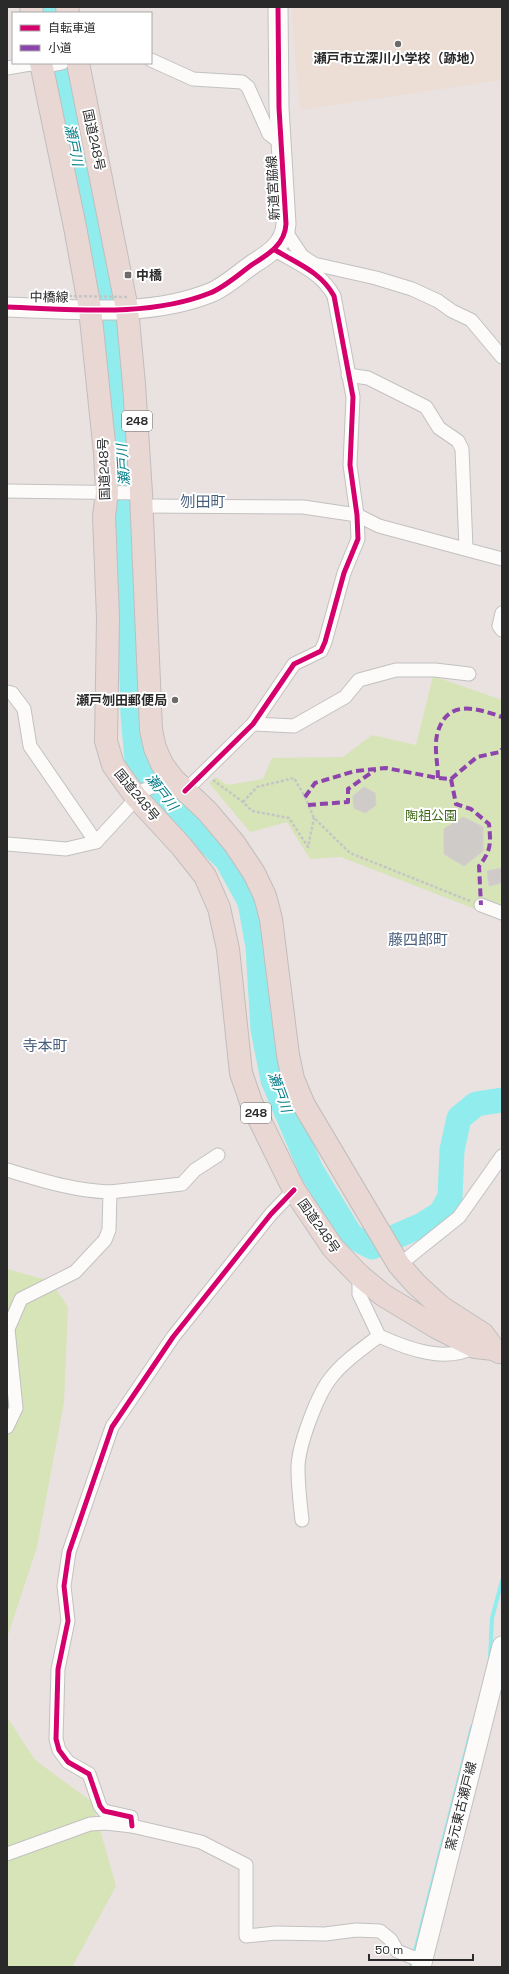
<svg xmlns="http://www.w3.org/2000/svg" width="509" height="1974" font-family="'Space Grotesk','Noto Sans JP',sans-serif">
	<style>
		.education { fill: #ecded4 }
		.green { fill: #d6e4b7 }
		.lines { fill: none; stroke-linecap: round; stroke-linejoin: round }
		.stream { stroke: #91eded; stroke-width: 4 }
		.river { stroke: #91eded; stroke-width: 25 }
		.building { fill: #cfcbc9; stroke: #d4cecc }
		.street-casing { stroke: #c2c1c2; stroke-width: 15 }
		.secondary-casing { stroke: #c2c1c2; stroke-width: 21 }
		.highway-casing { stroke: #c0bebd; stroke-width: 24 }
		.path { stroke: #c6c5c5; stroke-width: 2.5; stroke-dasharray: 3 2; stroke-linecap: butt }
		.street { stroke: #fcfbfa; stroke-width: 13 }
		.secondary { stroke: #fcfbfa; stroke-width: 19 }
		.highway { stroke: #e9d7d3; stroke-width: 22 }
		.path-bridge { stroke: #c6c5c5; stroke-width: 2.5; stroke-dasharray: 3 2; stroke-linecap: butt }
		.quiet { stroke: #8e44ad; stroke-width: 4; stroke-dasharray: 8 4; stroke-linecap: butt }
		.cycleway-casing { stroke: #fff; stroke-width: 8 }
		.cycleway { stroke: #d6006c; stroke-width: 5 }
		.poi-dot { fill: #6d6a6a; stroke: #fff; stroke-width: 1.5 }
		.labels { text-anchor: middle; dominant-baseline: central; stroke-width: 4; stroke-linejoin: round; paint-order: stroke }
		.shield { fill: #fff; stroke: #6a6a6a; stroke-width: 1 }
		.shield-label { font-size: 12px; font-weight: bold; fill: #2a2a2a }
		.poi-label { font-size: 13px; font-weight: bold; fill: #2a2a2a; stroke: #fff }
		.street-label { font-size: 13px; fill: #2a2a2a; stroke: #fff }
		.park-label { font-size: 13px; fill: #3e6b17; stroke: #fff }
		.water-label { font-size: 14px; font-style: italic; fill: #09808b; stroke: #fff }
		.quarter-label { font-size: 15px; fill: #49607d; stroke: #fff }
	</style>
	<rect width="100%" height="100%" fill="#e9e2e0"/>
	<!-- education -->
	<path class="education" d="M291 7H502V80L300 110Z"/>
	<!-- green -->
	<g class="green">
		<path d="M433 676 502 700V910L488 914 341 857 310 859 287 822 250 832 209 783 216 777 227 785 263 779 272 758 343 757 372 735 416 745Z"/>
		<path d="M7 1269 50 1281 68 1307 64 1402 37 1547 7 1638Z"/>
		<path d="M7 1717 35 1760 92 1802 116 1886 72 1967H7Z"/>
	</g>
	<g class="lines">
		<!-- stream -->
		<g class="stream">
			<path d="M490 1657 492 1618 502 1581"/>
			<path d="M411 1967 472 1727"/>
		</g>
		<!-- river -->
		<g class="river">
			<path d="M44 7 46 13"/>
			<path d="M57 63 114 342 127 514 133 715 137 760 181 815 227 860 250 902 258 947 263 1029 273 1080 311 1170 351 1236 372 1247 422 1225 441 1213 450 1197 452 1150 459 1118 476 1104 502 1100"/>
		</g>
	</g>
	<!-- building -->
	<g class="building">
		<path d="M364 787 375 793 376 805 365 813 354 808 353 796Z"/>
		<path d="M463 817 483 827V851L464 866 444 854V829Z"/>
		<path d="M502 868V883L489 886 487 871Z"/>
	</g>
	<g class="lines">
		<defs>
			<g id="street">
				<path d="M151 60 193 79 242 82 248 87 269 134 281 143"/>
				<path d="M7 68 30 64 42 67 62 63"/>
				<path d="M286 232 302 256 314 264 376 278 412 289 438 301 452 311 471 320 502 357"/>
				<path d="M348 375 368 378 426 407 439 428 458 441 462 449 466 548"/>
				<path d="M7 491 141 493"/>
				<path d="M142 506 303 507 357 515 379 526 502 559"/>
				<path d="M502 613 499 626 502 630"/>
				<path d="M7 692 12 693 24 709 30 746 96 842"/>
				<path d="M253 724 294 726 345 697 359 680 396 670H435L469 674"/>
				<path d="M185 791 253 724 294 664 321 651 325 642 344 573 358 539 357 515 350 465 353 397 334 296C321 272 298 264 275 250"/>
				<path d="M7 844 66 849 96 842 144 790 173 779"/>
				<path d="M481 905 502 913"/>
				<path d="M7 1170C41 1180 74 1191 110 1192L109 1230 105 1240 75 1272 21 1299 8 1329 16 1408 7 1427"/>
				<path d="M110 1192 182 1184 195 1170 218 1155"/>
				<path d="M399 1265 459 1217 502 1156"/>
				<path d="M359 1275V1294L379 1336C408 1349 445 1363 475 1347"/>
				<path d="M302 1520C300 1503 298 1485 298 1468 298 1446 317 1396 330 1379 343 1362 362 1349 379 1336"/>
				<path d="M132 1826 131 1817 104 1811 100 1806 89 1774 68 1762 59 1750 56 1739 58 1669 68 1621 64 1586 69 1552 112 1427 173 1337 271 1214 294 1190"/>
				<path d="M7 1854 90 1824 106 1823 132 1826 201 1842 246 1865V1936L276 1933 325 1934 356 1930 380 1931 391 1940 397 1951 422 1961"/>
			</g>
			<g id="secondary">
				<path d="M7 307C73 309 147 318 210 293 225 287 240 273 253 264 269 254 285 244 286 224L279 108 278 7"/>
				<path d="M421 1967 502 1646"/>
			</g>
			<g id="highway">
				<path d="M31 7 32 13"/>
				<path d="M67 7 68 13"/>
				<path d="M41 63 75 227 90 309 105 453 107 493 104 516 108 618 106 741 113 765 136 797 182 847 205 876 219 908 228 949 241 1073 251 1102 266 1133 294 1190 333 1248 359 1275 383 1295 436 1327 475 1347 494 1349"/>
				<path d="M78 63 127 309 134 384 141 493 151 730 155 748 162 764 173 779 207 811 234 843 254 873 265 896 271 919 288 1055 293 1079 304 1105 399 1265 416 1284 441 1307 483 1334 494 1349 499 1352"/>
			</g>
		</defs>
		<!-- street casing -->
		<use href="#street" class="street-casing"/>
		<!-- secondary casing -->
		<use href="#secondary" class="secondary-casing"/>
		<!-- highway casing -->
		<use href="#highway" class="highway-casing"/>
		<!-- path -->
		<g class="path">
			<path d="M213 780 243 802 252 811 289 818 308 847 314 818"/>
			<path d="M243 802 257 787 294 778 305 797 314 818 350 853 470 901"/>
		</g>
		<!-- street -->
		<use href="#street" class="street"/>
		<!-- secondary -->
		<use href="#secondary" class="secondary"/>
		<!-- highway -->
		<use href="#highway" class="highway"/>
		<!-- path-bridge -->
		<path class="path-bridge" d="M69 296 128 297"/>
		<!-- quiet -->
		<g class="quiet">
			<path d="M438 778C438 765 434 748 437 735 446 698 476 708 502 717"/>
			<path d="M451 779 456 804 471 809 489 824C491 844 491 851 479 866L481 905"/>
			<path d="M305 797 315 783 355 771 386 768 438 778 451 779 477 757 500 752 502 749"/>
			<path d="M308 805 348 802V789L375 770"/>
		</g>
		<defs>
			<g id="cycleway">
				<path d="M7 307C73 309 147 318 210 293 225 287 240 273 253 264 269 254 285 244 286 224L279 108 278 7"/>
				<path d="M185 791 253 724 294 664 321 651 325 642 344 573 358 539 357 515 350 465 353 397 334 296C321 272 298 264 275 250"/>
				<path d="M132 1826 131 1817 104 1811 100 1806 89 1774 68 1762 59 1750 56 1739 58 1669 68 1621 64 1586 69 1552 112 1427 173 1337 271 1214 294 1190"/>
			</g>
		</defs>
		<!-- cycleway casing -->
		<use href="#cycleway" class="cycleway-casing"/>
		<!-- cycleway -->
		<use href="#cycleway" class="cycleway"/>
	</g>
	<!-- markers -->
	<g class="poi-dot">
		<circle cx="398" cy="44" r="4"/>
		<rect x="124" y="271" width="8" height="8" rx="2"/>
		<circle cx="175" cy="700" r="4"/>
	</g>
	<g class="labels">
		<!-- shield labels -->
		<g class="shield">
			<rect x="122" y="411" width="30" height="20" rx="3"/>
			<rect x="241" y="1103" width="30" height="20" rx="3"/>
		</g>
		<g class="shield-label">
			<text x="137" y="421">248</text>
			<text x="256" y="1113">248</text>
		</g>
		<!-- poi labels -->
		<g class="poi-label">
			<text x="398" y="58">瀬戸市立深川小学校（跡地）</text>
			<text x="136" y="275" text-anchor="start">中橋</text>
			<text x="167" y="700" text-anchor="end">瀬戸刎田郵便局</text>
		</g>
		<!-- street labels -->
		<g class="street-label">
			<text transform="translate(94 140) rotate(78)">国道248号</text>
			<text transform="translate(273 188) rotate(-93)">新道宮脇線</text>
			<text transform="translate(49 297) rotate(1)">中橋線</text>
			<text transform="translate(104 469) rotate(-92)">国道248号</text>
			<text transform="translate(137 795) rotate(51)">国道248号</text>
			<text transform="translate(319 1226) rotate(55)">国道248号</text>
			<text transform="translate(461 1806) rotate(-76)">窯元東古瀬戸線</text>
		</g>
		<!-- park labels -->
		<g class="park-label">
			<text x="431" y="815">陶祖公園</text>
		</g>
		<!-- water labels -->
		<g class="water-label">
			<text transform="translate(74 145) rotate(78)">瀬戸川</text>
			<text transform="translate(123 465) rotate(-94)">瀬戸川</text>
			<text transform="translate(162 792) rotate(52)">瀬戸川</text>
			<text transform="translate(280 1092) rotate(70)">瀬戸川</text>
		</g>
		<!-- quarter labels -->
		<g class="quarter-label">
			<text x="203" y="501">刎田町</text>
			<text x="418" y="939">藤四郎町</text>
			<text x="45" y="1045">寺本町</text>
		</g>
	</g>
	<!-- border -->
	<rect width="509" height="1974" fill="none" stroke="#2a2a2a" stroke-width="16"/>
	<!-- legend -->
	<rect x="12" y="12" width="140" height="52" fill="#ffffff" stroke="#aaaaaa"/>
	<rect x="20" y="25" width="20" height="6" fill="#d6006c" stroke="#aaaaaa"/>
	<text x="48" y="32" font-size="12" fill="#2a2a2a">自転車道</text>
	<rect x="20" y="45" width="20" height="6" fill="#8e44ad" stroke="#aaaaaa"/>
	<text x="48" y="52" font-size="12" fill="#2a2a2a">小道</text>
	<!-- scale -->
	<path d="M369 1954v6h104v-6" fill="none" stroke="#2a2a2a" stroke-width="2"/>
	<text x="375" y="1954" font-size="12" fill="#2a2a2a" stroke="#ffffff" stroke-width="3" paint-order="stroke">50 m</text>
</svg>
